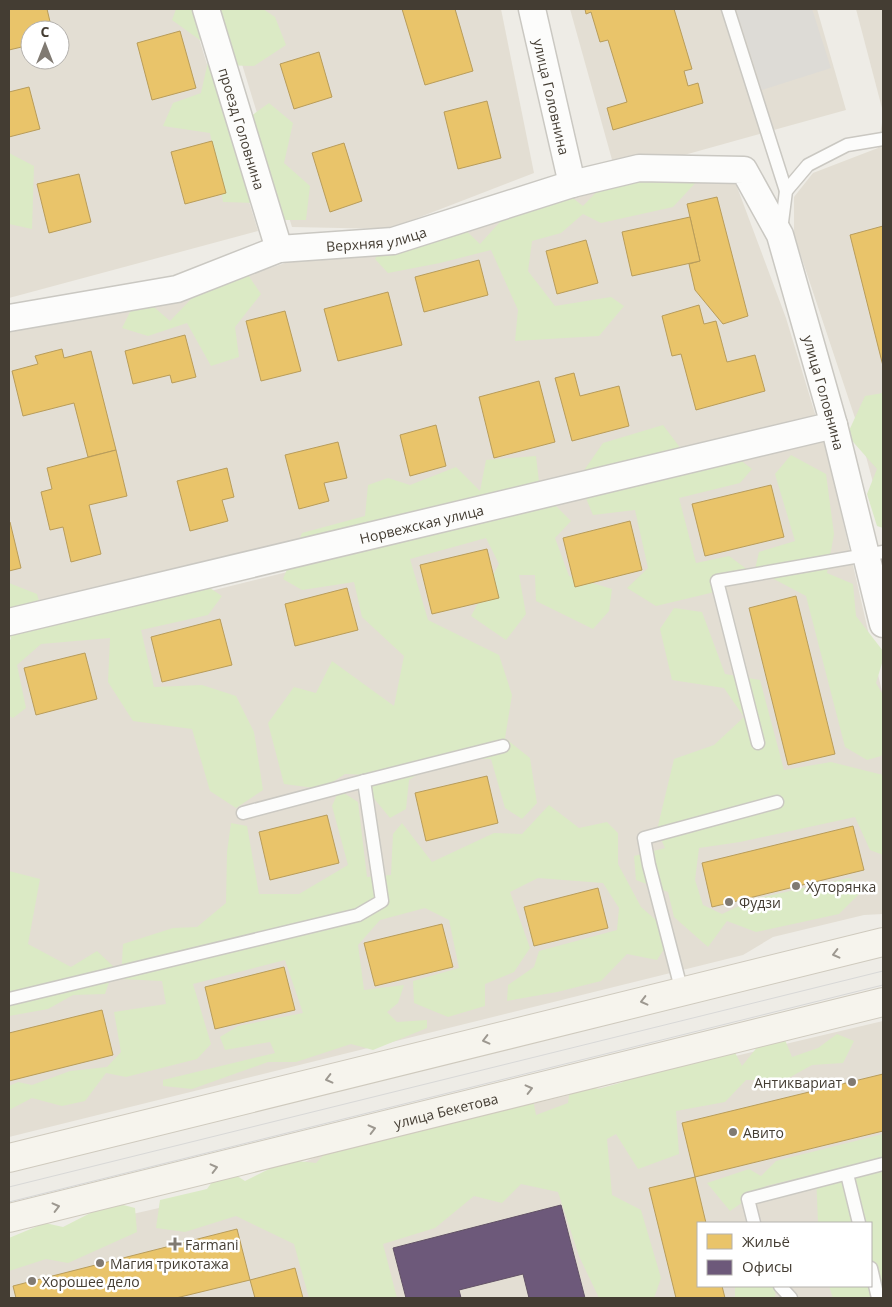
<svg xmlns="http://www.w3.org/2000/svg" width="892" height="1307" font-family="'Open Sans',sans-serif">
	<style>
		.residential { fill: #e3ded3; fill-rule: evenodd }
		.green { fill: #dbeac5 }
		.parking { fill: #dddbd6 }
		.homes { fill: #e9c46a; stroke: #b89c5a }
		.offices { fill: #6d597a; stroke: #615165 }
		.lines { fill: none; stroke-linecap: round; stroke-linejoin: round }
		.lane-casing { stroke: #cac8c2; stroke-width: 15 }
		.street-casing { stroke: #cac8c2; stroke-width: 29 }
		.secondary-casing { stroke: #cfcabe; stroke-width: 30 }
		.lane { stroke: #fcfcfb; stroke-width: 12 }
		.street { stroke: #fcfcfb; stroke-width: 26 }
		.secondary { stroke: #f6f4ed; stroke-width: 28 }
		.tram { stroke: #d8d8d7; stroke-width: 1 }
		.oneway { stroke: #9d9890 }
		.poi-dot { fill: #807a72; stroke: #fff; stroke-width: 2 }
		.labels { text-anchor: middle; dominant-baseline: central; stroke-width: 5; stroke-linejoin: round; paint-order: stroke }
		.street-label { font-size: 14px; fill: #443d33; stroke: #fff }
		.poi-label { font-size: 14px; fill: #443d33; stroke: #fff; text-anchor: start }
	</style>
	<rect width="100%" height="100%" fill="#eeece6"/>
	<!-- residential -->
	<g class="residential">
		<path d="M9 9H190L258 231 9 298ZM30 30H60V60H30Z"/>
		<path d="M225 9H501L534 173 389 229 292 227Z"/>
		<path d="M570 9H817L846 110 616 174Z"/>
		<path d="M856 9H883V112Z"/>
		<path d="M883 116V520L859 430 794 235V197L813 173 878 148Z"/>
		<path d="M727 160 786 318 816 417 9 610V329L184 297 297 259 552 201Z"/>
		<path d="M824 439 883 696V914L864 915 773 937 743 955 9 1137V641Z"/>
		<path d="M883 1021V1298H9V1238L41 1235 220 1194 333 1151ZM698 1223H871V1286H698Z"/>
	</g>
	<!-- green -->
	<g class="green">
		<path d="M176 9H263L275 17 286 45 254 66 217 65 233 129 269 103 293 123 284 163 310 186 306 220H280L257 203 223 202 210 133 163 126 173 103 201 93 211 48 172 20Z"/>
		<path d="M9 153 34 166 32 229 9 224Z"/>
		<path d="M700 178 673 207 601 223 583 214 561 233 532 241 528 271 555 306 611 297 624 306 599 336 515 341 518 310 491 250 440 263 388 273 375 259 389 235 454 219 480 244 520 200 565 192 583 206 609 179Z"/>
		<path d="M244 269 261 294 235 327 239 357 211 366 187 323 148 336 122 328 139 294 170 321 216 273Z"/>
		<path d="M883 393V528L877 526 867 494 877 469 847 435 865 396Z"/>
		<path d="M663 425 694 466 735 456 752 469 740 483 679 498 696 563 729 556 748 570 723 590 656 606 627 588 648 568 635 510 593 515 578 479 603 443Z"/>
		<path d="M791 455 826 474 834 534 827 573 853 584 856 616 883 651V660L876 683 883 695V753L881 756 867 760 845 747 806 596 755 569 759 552 795 541 775 474Z"/>
		<path d="M536 456 540 490 571 521 555 538 569 576 612 589 609 611 593 629 536 601 535 575H519L526 614 506 640 471 616 499 564 486 538 410 559 428 620 499 655 512 695 505 738 530 758 537 803 522 819 505 808 491 759 442 758 409 780 406 809 390 818 372 796 370 775 345 774 322 789 284 784 268 723 294 687 316 693 332 661 394 706 404 656 362 617 354 582 302 590 283 579 302 533 365 516 368 485 388 478 410 485 456 467 480 491 486 460Z"/>
		<path d="M199 581 222 596 208 615 141 630 154 687 202 685 236 696 254 732 263 790 236 808 210 791 192 729 133 721 108 682 110 638 41 644 17 665 26 708 13 718 9 716V643L11 638 9 635V583L37 594 45 623Z"/>
		<path d="M674 608 702 612 725 674 760 680 784 770 831 762 883 775V855L870 850 855 817 740 842 699 848 695 880 703 905 722 914 754 899 849 878 864 889 839 914 756 932 727 921 708 947 674 917 668 892 636 880 634 856 665 848 657 830 674 759 714 745 744 717 724 688 672 680 660 629Z"/>
		<path d="M339 790 358 802 367 877 391 875 393 834 402 823 432 862 494 833 522 834 549 805 579 828 607 822 618 833V864L641 907 673 935 657 960 627 954 601 981 557 992 507 1001 508 985 534 967 539 951 617 930 619 908 603 883 538 878 510 892 530 948 514 972 485 984V1006L448 1017 414 1003 413 981 459 968 449 920 425 908 380 920 358 945 364 990 404 985 398 1003 387 1012 397 1022 427 1020V1028L373 1050 351 1044 296 1062H268L192 1089 163 1086V1080L275 1053 270 1042 225 1050 220 1037 238 1026 303 1013 285 960 193 984 211 1044 197 1059 126 1077 106 1073 85 1101 62 1106 32 1098 9 1110V1086L18 1082 32 1085 70 1071 107 1067 121 1052 114 1012 166 1004 162 981 121 979 123 944 173 928 197 927 226 903 227 852 231 823 247 826 259 894H299L348 865 332 806Z"/>
		<path d="M9 871 40 879 28 944 71 967 97 951 114 967 105 994 73 995 48 1009 9 1016Z"/>
		<path d="M837 1034 854 1041 843 1063 812 1065 785 1080H746L725 1102 676 1111 679 1154 638 1169 616 1134 607 1139 612 1195 641 1210 661 1278 654 1298H599L579 1256 558 1192 521 1184 502 1203 474 1196 435 1228 383 1244 397 1298H309L294 1244 236 1216 185 1232 156 1228 160 1200 207 1189 223 1167 245 1181 287 1160 316 1163 340 1138 531 1089 536 1115 568 1103 571 1081 599 1089 623 1082 627 1058 731 1045 742 1066 767 1035H783L792 1057 818 1048Z"/>
		<path d="M883 1134V1298H833L829 1286H871V1223H818L816 1174 766 1186 730 1211 707 1183 749 1169 761 1176 776 1161Z"/>
		<path d="M112 1202 135 1208 137 1232 68 1263 46 1259 9 1271V1238L45 1223 63 1227Z"/>
		<path d="M735 1286H776L775 1298H735Z"/>
	</g>
	<!-- parking -->
	<path class="parking" d="M736 9H812L831 68 762 90Z"/>
	<!-- homes -->
	<g class="homes">
		<path d="M9 9H47L52 30H30V45L9 50Z"/>
		<path d="M402 9H455L473 71 425 85Z"/>
		<path d="M585 9H674L692 69 684 71 688 86 698 83 703 103 613 130 607 108 627 102 608 40 600 42 591 12 586 14Z"/>
		<path d="M180 31 196 88 152 100 137 43Z"/>
		<path d="M319 52 332 97 294 109 280 64Z"/>
		<path d="M29 87 40 129 9 137V92Z"/>
		<path d="M487 101 501 158 458 169 444 112Z"/>
		<path d="M212 141 226 193 185 204 171 152Z"/>
		<path d="M344 143 362 201 330 212 312 153Z"/>
		<path d="M79 174 91 222 49 233 37 184Z"/>
		<path d="M717 197 748 316 723 324 695 290 689 264 700 261 687 204Z"/>
		<path d="M690 217 700 261 632 276 622 232Z"/>
		<path d="M883 226V366L850 235Z"/>
		<path d="M586 240 598 283 557 294 546 251Z"/>
		<path d="M479 260 488 295 424 312 415 277Z"/>
		<path d="M388 292 402 345 338 361 324 309Z"/>
		<path d="M699 305 704 324 716 321 727 362 755 355 765 391 696 410 681 354 672 356 662 316Z"/>
		<path d="M285 311 301 371 261 381 246 321Z"/>
		<path d="M185 335 196 377 172 383 170 375 133 384 125 351Z"/>
		<path d="M62 349 64 358 91 351 116 450 88 457 74 403 23 416 12 371 38 364 35 356Z"/>
		<path d="M574 373 580 396 619 386 629 426 572 441 555 378Z"/>
		<path d="M539 381 555 442 494 458 479 397Z"/>
		<path d="M436 425 446 466 410 476 400 435Z"/>
		<path d="M338 442 347 478 324 483 329 501 299 509 285 455Z"/>
		<path d="M116 450 127 496 89 505 101 554 71 562 63 527 50 530 41 492 52 489 47 468Z"/>
		<path d="M227 468 234 497 222 500 228 521 190 531 177 481Z"/>
		<path d="M771 485 784 537 705 556 692 504Z"/>
		<path d="M630 521 642 570 575 587 563 538Z"/>
		<path d="M10 522 21 568 9 571V523Z"/>
		<path d="M487 549 499 598 432 614 420 565Z"/>
		<path d="M347 588 358 630 295 646 285 604Z"/>
		<path d="M796 596 835 754 788 765 749 608Z"/>
		<path d="M220 619 232 665 162 682 151 637Z"/>
		<path d="M85 653 97 699 36 715 24 668Z"/>
		<path d="M487 776 498 823 426 841 415 793Z"/>
		<path d="M327 815 339 863 270 880 259 832Z"/>
		<path d="M853 826 864 870 712 907 702 863Z"/>
		<path d="M598 888 608 928 534 946 524 907Z"/>
		<path d="M442 924 453 967 375 986 364 943Z"/>
		<path d="M284 967 295 1010 215 1029 205 987Z"/>
		<path d="M102 1010 113 1055 9 1081V1033Z"/>
		<path d="M883 1074V1131L695 1177 682 1123Z"/>
		<path d="M695 1177 706 1223H698V1286H722L725 1298H676L649 1188Z"/>
		<path d="M237 1229 250 1280 176 1298H16L13 1286Z"/>
		<path d="M295 1268 303 1298H255L250 1280Z"/>
	</g>
	<!-- offices -->
	<path class="offices" d="M561 1205 585 1298H529L523 1274 459 1290 461 1298H406L393 1248Z"/>
	<g class="lines">
		<defs>
			<g id="lane">
				<path d="M728 9 786 191"/>
				<path d="M781 230 786 191 808 165 847 145 883 139"/>
				<path d="M758 743 717 581 883 552"/>
				<path d="M364 781 503 746"/>
				<path d="M682 992 649 865 644 838 777 802"/>
				<path d="M9 999 358 915 382 901 364 781 243 813"/>
				<path d="M847 1174 859 1223"/>
				<path d="M754 1223 748 1199 883 1164"/>
				<path d="M871 1268 878 1298"/>
				<path d="M780 1286 791 1298"/>
			</g>
			<g id="street">
				<path id="s1" d="M206 9 279 249"/>
				<path id="s2" d="M532 9 572 184"/>
				<path id="s3" d="M9 318 177 289 279 249 393 241 572 184 639 168 744 170 780 235 834 425 883 624"/>
				<path id="s4" d="M9 622 834 425"/>
			</g>
			<g id="secondary">
				<path d="M9 1158 883 942"/>
				<path id="s5" d="M9 1218 883 1002"/>
			</g>
		</defs>
		<!-- lane casing -->
		<use href="#lane" class="lane-casing"/>
		<!-- street casing -->
		<use href="#street" class="street-casing"/>
		<!-- secondary casing -->
		<use href="#secondary" class="secondary-casing"/>
		<!-- lane -->
		<use href="#lane" class="lane"/>
		<!-- street -->
		<use href="#street" class="street"/>
		<!-- secondary -->
		<use href="#secondary" class="secondary"/>
		<!-- tram -->
		<g class="tram">
			<path d="M9 1187 883 971"/>
			<path d="M9 1202 883 985"/>
		</g>
	</g>
	<!-- one-way arrows -->
	<defs><path id="oneway-chevron" d="M-2-3.5L2.5 0L-2 3.5" fill="none" stroke-width="1.6" stroke-linecap="round" stroke-linejoin="round" transform="scale(1.25)"/></defs>
	<g class="oneway">
		<use href="#oneway-chevron" transform="translate(836 954) rotate(166)"/>
		<use href="#oneway-chevron" transform="translate(644 1001) rotate(166)"/>
		<use href="#oneway-chevron" transform="translate(486 1040) rotate(166)"/>
		<use href="#oneway-chevron" transform="translate(329 1079) rotate(166)"/>
		<use href="#oneway-chevron" transform="translate(529 1089) rotate(-14)"/>
		<use href="#oneway-chevron" transform="translate(372 1129) rotate(-14)"/>
		<use href="#oneway-chevron" transform="translate(214 1168) rotate(-14)"/>
		<use href="#oneway-chevron" transform="translate(56 1207) rotate(-14)"/>
	</g>
	<!-- markers -->
	<g class="poi-dot">
		<circle cx="796" cy="886" r="5"/>
		<circle cx="729" cy="902" r="5"/>
		<circle cx="852" cy="1082" r="5"/>
		<circle cx="733" cy="1132" r="5"/>
		<path d="M172.5 1236.5h5v5h5v5h-5v5h-5v-5h-5v-5h5z"/>
		<circle cx="100" cy="1263" r="5"/>
		<circle cx="32" cy="1281" r="5"/>
	</g>
	<g class="labels">
		<!-- street labels -->
		<g class="street-label">
			<text stroke="none"><textPath href="#s2" startOffset="90">улица Головнина</textPath></text>
			<text stroke="none"><textPath href="#s1" startOffset="125">проезд Головнина</textPath></text>
			<text stroke="none"><textPath href="#s3" startOffset="378">Верхняя улица</textPath></text>
			<text stroke="none"><textPath href="#s3" startOffset="994">улица Головнина</textPath></text>
			<text stroke="none"><textPath href="#s4" startOffset="424">Норвежская улица</textPath></text>
			<text stroke="none"><textPath href="#s5" startOffset="450">улица Бекетова</textPath></text>
		</g>
		<!-- poi labels -->
		<g class="poi-label">
			<text x="806" y="886">Хуторянка</text>
			<text x="739" y="902">Фудзи</text>
			<text x="842" y="1082" text-anchor="end">Антиквариат</text>
			<text x="743" y="1132">Авито</text>
			<text x="185" y="1244">Farmani</text>
			<text x="110" y="1263">Магия трикотажа</text>
			<text x="42" y="1281">Хорошее дело</text>
		</g>
	</g>
	<!-- border -->
	<rect width="892" height="1307" fill="none" stroke="#443d33" stroke-width="20"/>
	<!-- legend -->
	<rect x="697" y="1222" width="175" height="65" fill="#ffffff" stroke="#b4b1ad"/>
	<rect x="707" y="1234" width="25" height="15" fill="#e9c46a" stroke="#b4b1ad"/>
	<text x="742" y="1247" font-size="15" fill="#443d33">Жильё</text>
	<rect x="707" y="1260" width="25" height="15" fill="#6d597a" stroke="#b4b1ad"/>
	<text x="742" y="1272" font-size="15" fill="#443d33">Офисы</text>
	<!-- north arrow -->
	<g transform="translate(45 45)"><circle r="24" fill="#ffffff" stroke="#b4b1ad"/>
	<path d="M0-4L9 19L0 12L-9 19Z" fill="#807a72"/>
	<text y="-8" font-size="14" font-weight="bold" text-anchor="middle" fill="#443d33">С</text>
	</g>
</svg>
